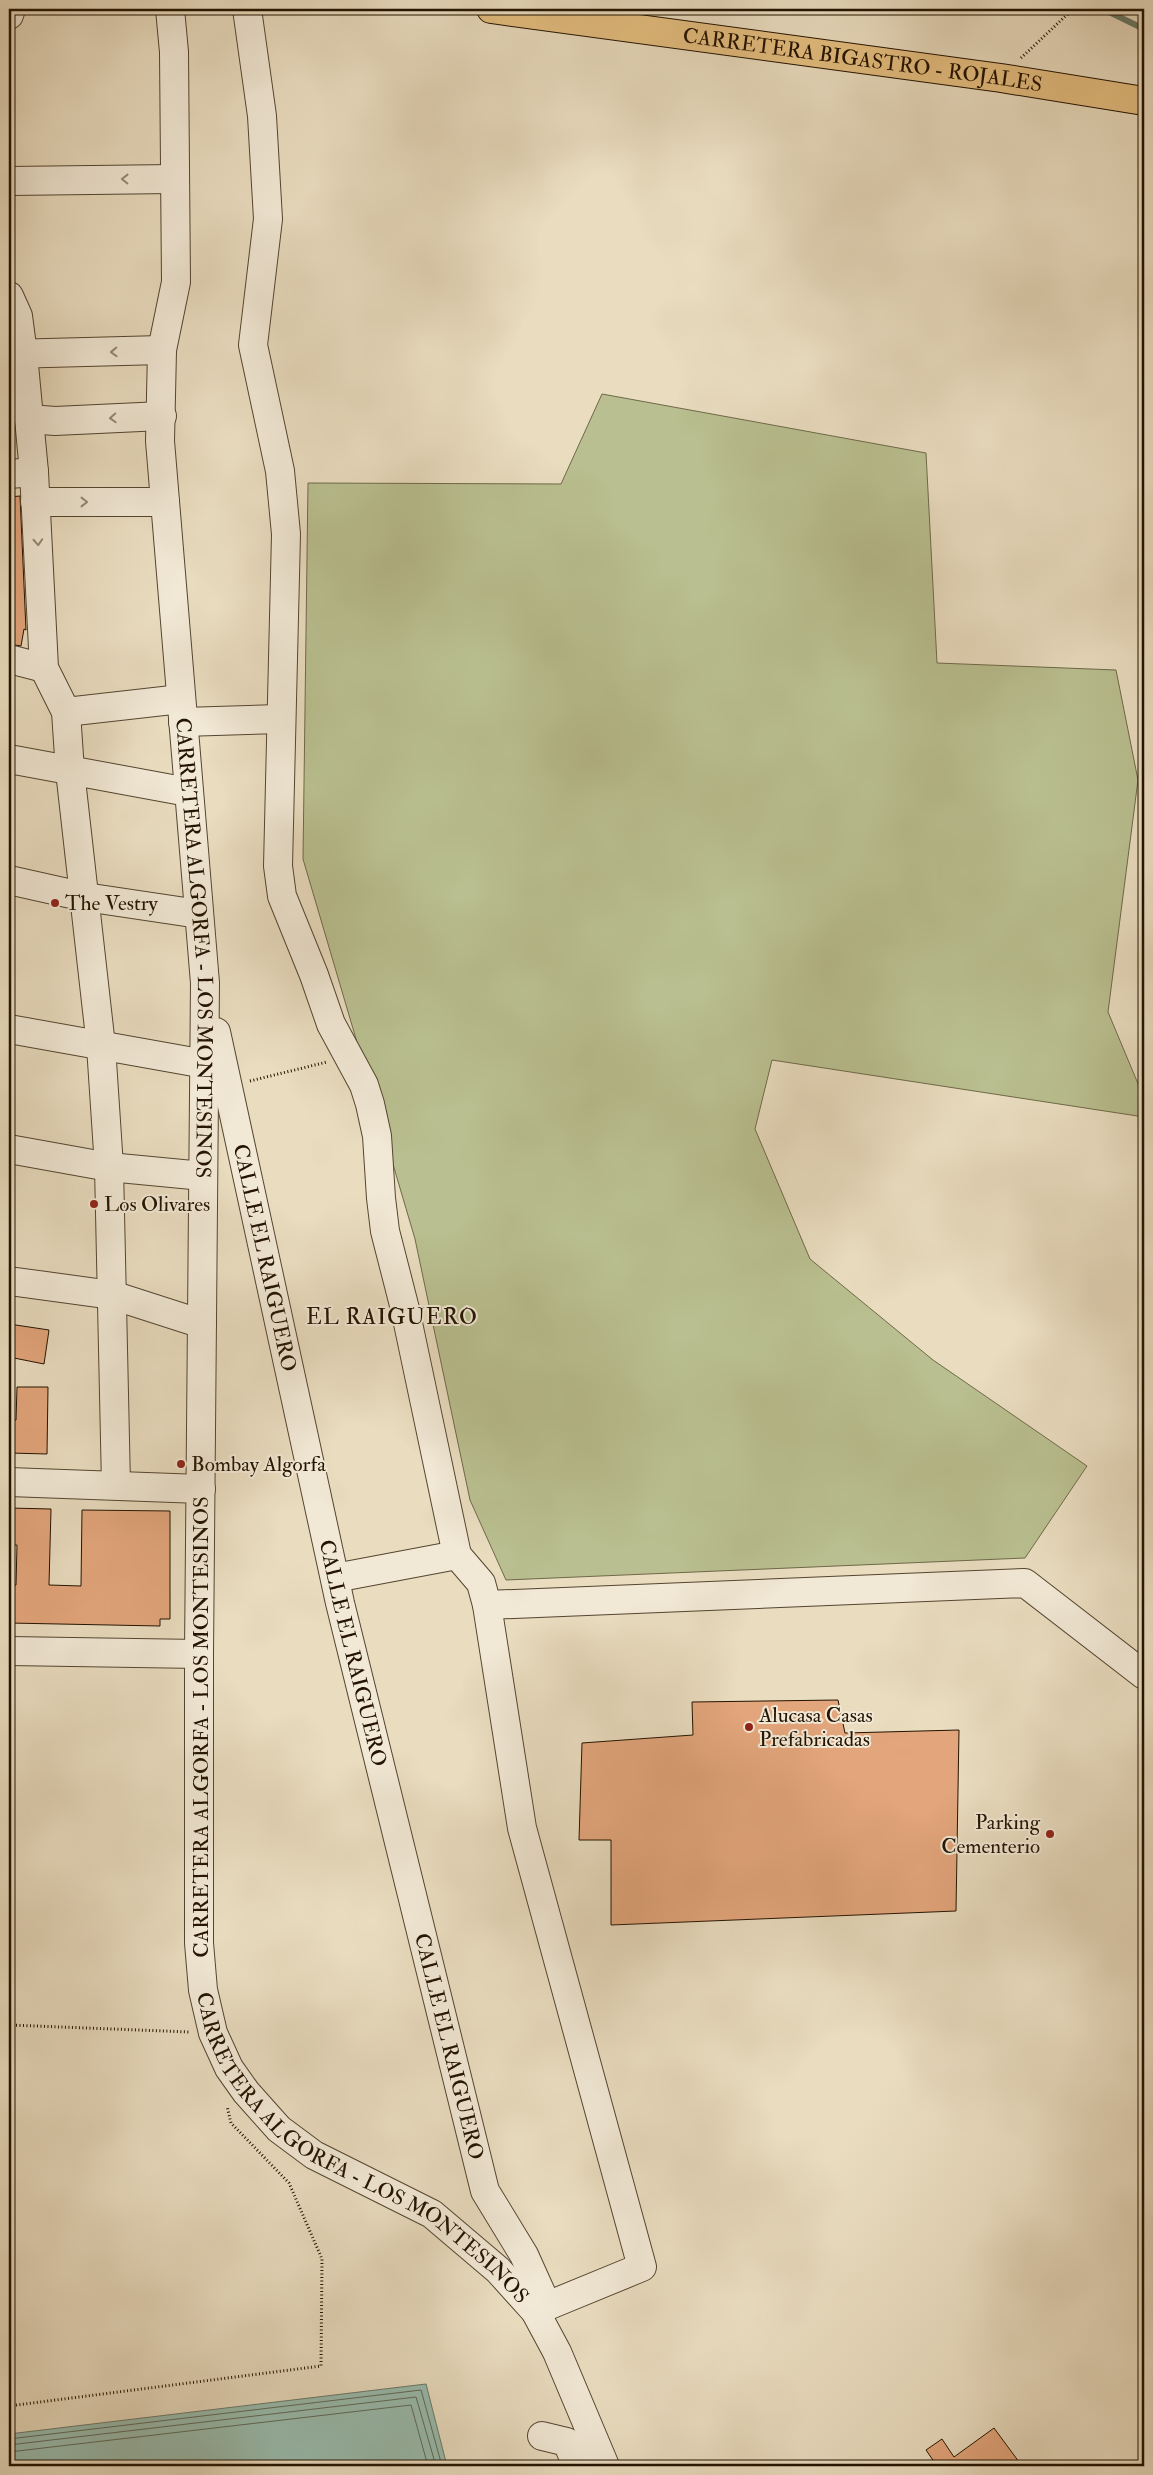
<svg xmlns="http://www.w3.org/2000/svg" width="1153" height="2475" font-family="'IM FELL Double Pica',serif">
	<style>
		.green { fill: #b9bf90; stroke: #6e6948 }
		.water { fill: #98bcae; stroke: #697868 }
		.lines { fill: none; stroke-linecap: round; stroke-linejoin: round }
		.shore { stroke: #5e6857; stroke-width: 1 }
		.stream { stroke: #697868; stroke-width: 6 }
		.building { fill: #e3a57b; stroke: #231300 }
		.minor-casing { stroke: #544530; stroke-width: 30 }
		.major-casing { stroke: #231300; stroke-width: 30 }
		.path { stroke: #231300; stroke-width: 3; stroke-dasharray: 1 2.5; stroke-linecap: butt }
		.minor { stroke: #f1e8d5; stroke-width: 28 }
		.major { stroke: #e4be80; stroke-width: 28 }
		.oneway { stroke: #948875 }
		.poi-dot { fill: #8f2418; stroke: #f1e8d5; stroke-width: 2 }
		.labels { text-anchor: middle; dominant-baseline: central; stroke-width: 4; stroke-linejoin: round; paint-order: stroke }
		.street-label { font-size: 21px; fill: #231300; stroke: #f1e8d5 }
		.poi-label { font-size: 21px; fill: #231300; stroke: #f1e8d5; text-anchor: start }
		.neighbourhood-label { font-size: 22px; letter-spacing: 1px; fill: #231300; stroke: #f1e8d5 }
	</style>
	<rect width="100%" height="100%" fill="#e9dcbf"/>
	<filter id="stains"><feTurbulence type="fractalNoise" baseFrequency=".004" numOctaves="4"/><feColorMatrix values="0 0 0 0 .2 0 0 0 0 .09 0 0 0 0 .02 0 0 0 .5 -.17"/></filter>
	<radialGradient id="worn" r=".72"><stop offset=".6" stop-color="#630" stop-opacity="0"/><stop offset="1" stop-color="#630" stop-opacity=".3"/></radialGradient>
	<!-- green -->
	<path class="green" d="M602 394 926 453 937 663 1116 670 1138 780 1108 1012 1144 1098V1117L772 1060 755 1129 810 1259 933 1360 1087 1466 1025 1558 506 1580 470 1500 415 1239 303 859 308 483 561 484Z"/>
	<!-- water -->
	<path class="water" d="M426 2384 447 2466H9V2434Z"/>
	<g class="lines">
		<!-- shore -->
		<g class="shore">
			<path d="M9 2439 421 2390 442 2466"/>
			<path d="M9 2445 416 2397 436 2466"/>
			<path d="M9 2452 411 2405 428 2466"/>
		</g>
		<!-- stream -->
		<path class="stream" d="M1103 9 1144 29"/>
	</g>
	<!-- building -->
	<g class="building">
		<path d="M20 496 26 630 24 629 21 646 9 644V497Z"/>
		<path d="M9 1324 49 1330 44 1364 9 1357Z"/>
		<path d="M17 1387H48L47 1454 9 1453V1420H16Z"/>
		<path d="M9 1508 51 1509 49 1585 81 1586 82 1510 170 1511V1619H160V1626L9 1623V1585H16L17 1545H9Z"/>
		<path d="M838 1700 845 1733 959 1730 956 1911 611 1925V1840H579L582 1743 693 1735 692 1702Z"/>
		<path d="M994 2428 1022 2466H937L926 2450 942 2439 954 2457Z"/>
	</g>
	<g class="lines">
		<defs>
			<g id="minor">
				<path id="s1" d="M170 9 174 52 176 282 162 350 160 441 205 983 199 1654V1943L203 1990 213 2033 229 2068 246 2092 279 2129 314 2155 432 2214 498 2270 535 2311 557 2352 605 2466"/>
				<path d="M247 9 262 116 268 219 253 345 280 471 286 534 278 866 282 896 314 975 331 1024 364 1085 370 1104 377 1136 381 1198 385 1231 405 1309 457 1555 481 1583 487 1605 522 1828 642 2267 535 2311"/>
				<path d="M9 15 11 9"/>
				<path d="M9 181 174 179"/>
				<path d="M9 296 18 316 23 354 34 472 44 668 66 712 70 771 101 1046 109 1167 116 1485"/>
				<path d="M9 354 162 350"/>
				<path d="M29 419 55 421 162 416"/>
				<path d="M9 474 34 472"/>
				<path d="M35 502H165"/>
				<path d="M9 659 44 668"/>
				<path d="M66 712 181 699"/>
				<path d="M183 722 281 719"/>
				<path d="M9 759 188 792"/>
				<path d="M9 880 85 897 199 914"/>
				<path d="M9 1029 205 1064"/>
				<path id="s2" d="M216 1032 340 1603 485 2191 524 2255 547 2306"/>
				<path d="M9 1149 109 1167 203 1176"/>
				<path d="M9 1281 112 1295 202 1324"/>
				<path d="M9 1482 201 1489"/>
				<path d="M335 1578 457 1555"/>
				<path d="M487 1605 1025 1583 1144 1675"/>
				<path d="M9 1651 199 1654"/>
				<path d="M542 2436 567 2442 577 2466"/>
			</g>
			<g id="major">
				<path id="s3" d="M491 9 1001 78 1144 101"/>
			</g>
		</defs>
		<!-- minor casing -->
		<use href="#minor" class="minor-casing"/>
		<!-- major casing -->
		<use href="#major" class="major-casing"/>
		<!-- path -->
		<g class="path">
			<path d="M1021 58 1073 9"/>
			<path d="M250 1081 327 1062"/>
			<path d="M9 2025 190 2032"/>
			<path d="M9 2406 321 2366 322 2259 289 2183 231 2123 227 2106"/>
		</g>
		<!-- minor -->
		<use href="#minor" class="minor"/>
		<!-- major -->
		<use href="#major" class="major"/>
	</g>
	<!-- one-way arrows -->
	<defs><path id="oneway-chevron" d="M-2-3.5L2.5 0L-2 3.5" fill="none" stroke-width="1.6" stroke-linecap="round" stroke-linejoin="round" transform="scale(1.25)"/></defs>
	<g class="oneway">
		<use href="#oneway-chevron" transform="translate(125 179) rotate(-179)"/>
		<use href="#oneway-chevron" transform="translate(114 352) rotate(178)"/>
		<use href="#oneway-chevron" transform="translate(113 418) rotate(177)"/>
		<use href="#oneway-chevron" transform="translate(84 502)"/>
		<use href="#oneway-chevron" transform="translate(38 542) rotate(87)"/>
	</g>
	<!-- markers -->
	<g class="poi-dot">
		<circle cx="55" cy="903" r="5"/>
		<circle cx="94" cy="1204" r="5"/>
		<circle cx="181" cy="1464" r="5"/>
		<circle cx="749" cy="1727" r="5"/>
		<circle cx="1050" cy="1834" r="5"/>
	</g>
	<g class="labels">
		<!-- street labels -->
		<g class="street-label">
			<text stroke="none"><textPath href="#s3" startOffset="375">CARRETERA BIGASTRO - ROJALES</textPath></text>
			<text stroke="none"><textPath href="#s1" startOffset="942">CARRETERA ALGORFA - LOS MONTESINOS</textPath></text>
			<text stroke="none"><textPath href="#s2" startOffset="231">CALLE EL RAIGUERO</textPath></text>
			<text stroke="none"><textPath href="#s2" startOffset="636">CALLE EL RAIGUERO</textPath></text>
			<text transform="translate(201 1727) rotate(-90)">CARRETERA ALGORFA - LOS MONTESINOS</text>
			<text stroke="none"><textPath href="#s2" startOffset="1041">CALLE EL RAIGUERO</textPath></text>
			<text stroke="none"><textPath href="#s1" startOffset="2218">CARRETERA ALGORFA - LOS MONTESINOS</textPath></text>
		</g>
		<!-- poi labels -->
		<g class="poi-label">
			<text x="65" y="903">The Vestry</text>
			<text x="104" y="1204">Los Olivares</text>
			<text x="191" y="1464">Bombay Algorfa</text>
			<text x="759" y="1715">Alucasa Casas<tspan x="759" dy="24">Prefabricadas</tspan></text>
			<text x="1040" y="1822" text-anchor="end">Parking<tspan x="1040" dy="24">Cementerio</tspan></text>
		</g>
		<!-- neighbourhood labels -->
		<g class="neighbourhood-label">
			<text x="392" y="1317">EL RAIGUERO</text>
		</g>
	</g>
	<!-- margin -->
	<rect width="1153" height="2475" fill="none" stroke="#e9dcbf" stroke-width="30"/>
	<rect x="10" y="10" width="1133" height="2455" fill="none" stroke="#231300" stroke-width="2.5"/>
	<rect x="15" y="15" width="1123" height="2445" fill="none" stroke="#231300"/>
	<rect width="100%" height="100%" filter="url(#stains)"/>
	<rect width="100%" height="100%" fill="url(#worn)"/>
</svg>
